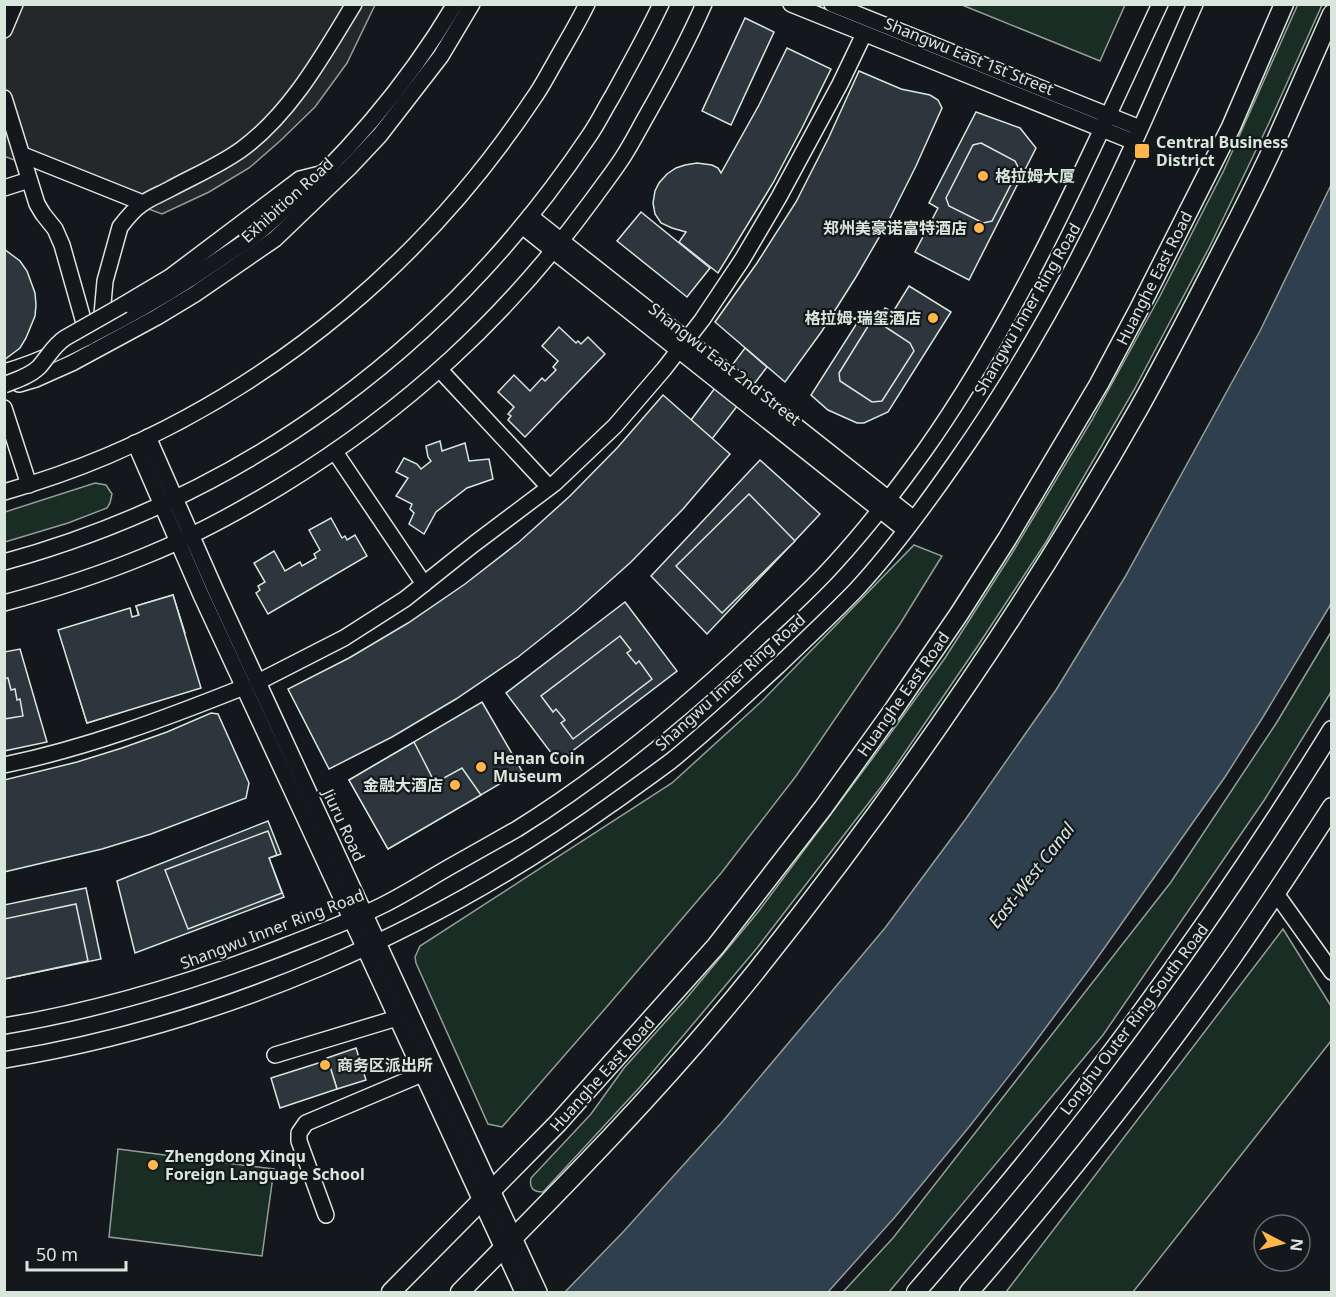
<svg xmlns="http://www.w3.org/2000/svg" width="1336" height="1297" font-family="'Noto Sans','Noto Sans SC',sans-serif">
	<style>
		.green { fill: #1a2d24; stroke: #939e99; stroke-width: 1.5 }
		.parking { fill: #24282b; stroke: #939e99; stroke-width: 1.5 }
		.water { fill: #2f3f4d; stroke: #939e99; stroke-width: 1.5 }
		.building { fill: #2c363c; stroke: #d8e6dc; stroke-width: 1.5 }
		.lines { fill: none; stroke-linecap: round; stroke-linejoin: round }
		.minor-casing { stroke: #d8e6dc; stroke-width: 18 }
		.major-casing { stroke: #d8e6dc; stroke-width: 21 }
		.minor { stroke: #14181c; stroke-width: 15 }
		.major { stroke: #14181c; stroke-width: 18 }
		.minor-bridge-casing { stroke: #d8e6dc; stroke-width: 18; stroke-linecap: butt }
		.minor-bridge { stroke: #14181c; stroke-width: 15 }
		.poi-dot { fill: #ffb74d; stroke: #14181c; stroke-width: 2 }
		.labels { text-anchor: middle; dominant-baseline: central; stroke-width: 4.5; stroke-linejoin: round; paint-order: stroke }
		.street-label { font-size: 16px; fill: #d8e6dc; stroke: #14181c }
		.poi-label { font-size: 16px; font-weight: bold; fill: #d8e6dc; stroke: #14181c; text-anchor: start }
		.water-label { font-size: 18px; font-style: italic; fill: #d8e6dc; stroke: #14181c }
	</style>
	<rect width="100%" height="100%" fill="#14181c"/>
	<!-- green -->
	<g class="green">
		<path d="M1298 4 1322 5 1269 123 1210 246 1134 390 1046 542 977 647 884 783 757 948 640 1087 543 1192C533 1192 529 1188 531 1178L591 1114 624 1068 685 1000 758 912 872 759 945 658 1011 555 1092 420 1160 296 1224 170Z"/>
		<path d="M962 5H1125L1100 61Z"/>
		<path d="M95 483 106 485 112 494 110 503 107 508 68 523 5 542V512Z"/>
		<path d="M914 545 942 556 900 624 796 776 722 872 604 1010 502 1127 488 1124 416 963 415 957 420 946 672 783 762 701Z"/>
		<path d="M1331 632V692L1265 799 1103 1035 889 1292H843L893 1238 1171 882 1277 722Z"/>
		<path d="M1283 929 1331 1006V1041L1133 1292H1006Z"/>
		<path d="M118 1149 274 1169 262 1256 109 1237Z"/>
	</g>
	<!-- parking -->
	<path class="parking" d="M4 5H375L347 63 315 107 280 141 249 168 209 192 162 214 6 157 4 153Z"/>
	<!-- water -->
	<path class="water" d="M1331 185V604L1263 717 1225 777 1093 964 1030 1049 969 1127 895 1217 828 1292H565L624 1231 723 1121 885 928 965 820 1056 690 1125 577 1260 331Z"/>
	<!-- building -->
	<g class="building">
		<path d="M745 18 774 32 731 125 702 111Z"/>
		<path d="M787 48 831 69 802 128 773 183 718 273 679 242 686 232 672 228 661 223 655 214 653 203 655 191 659 183 667 174 676 168 685 165 697 163 712 165 718 168 721 173 759 105Z"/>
		<path d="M859 71 901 89 930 95 938 100 942 108 916 166 888 222 856 277 822 331 785 382 715 322 757 263 796 202 829 137Z"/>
		<path d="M976 112 1020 128 1036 148 969 280 915 252 938 208 929 203Z"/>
		<path d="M981 143 1015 161 1019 169 992 221 983 223 949 206 946 198 973 145Z"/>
		<path d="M641 212 710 268 687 297 617 241Z"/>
		<path d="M4 249 20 261 27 271 35 293 36 305 35 316 26 338 20 348 4 360Z"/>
		<path d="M909 286 951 312 888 412 864 423H857L828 410 811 395 864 312 873 318 876 314 880 317 885 308 893 312Z"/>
		<path d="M878 322 910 343 914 351 882 401 872 402 840 381 839 373 870 323Z"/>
		<path d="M559 327 576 343 578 341 581 344 588 337 605 354 525 437 508 420 511 416 508 414 514 407 498 392 514 375 530 391 542 378 545 381 556 370 553 367 558 361 542 346Z"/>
		<path d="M745 348 767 367 712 439 691 420Z"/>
		<path d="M663 395 730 454 683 509 631 562 576 611 518 657 456 699 392 737 329 769 288 689 349 658 408 623 465 584 519 542 570 496 618 447Z"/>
		<path d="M440 441 442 451 465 443 469 461 489 459 493 479 467 488 436 512 424 534 409 524 414 513 410 509 412 504 396 496 408 478 396 472 404 458 417 464 421 469 431 461 428 457 426 446Z"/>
		<path d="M760 460 820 514 707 634 651 576Z"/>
		<path d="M749 494 795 541 722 613 676 566Z"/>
		<path d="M331 518 342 538 345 536 347 540 355 535 367 556 268 614 256 593 260 590 258 586 265 582 254 563 274 551 285 571 300 562 302 566 316 558 314 554 320 550 309 530Z"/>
		<path d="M173 595 185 633 166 639 145 675 139 676 135 689 117 706 119 713 87 723 76 687 99 680 107 667 112 669 140 620 136 606Z"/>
		<path d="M173 595 201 688 87 723 58 630 130 608 132 617 139 615 136 606Z"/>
		<path d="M625 602 677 671 558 762 506 693Z"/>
		<path d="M620 636 631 650 627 653 636 664 639 661 652 679 573 739 561 723 565 720 556 709 553 712 541 696Z"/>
		<path d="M20 649 47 742 4 751V652Z"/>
		<path d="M4 678H8L11 690 15 689 17 700 20 699 23 716 4 719Z"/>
		<path d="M482 702 522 771 388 849 349 780Z"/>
		<path d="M211 713 218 714 249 783 246 798 151 834 102 849 4 872V780L77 762 122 748 167 732Z"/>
		<path d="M414 742 435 783 462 768 481 795 388 849 349 780Z"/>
		<path d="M268 821 281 854 269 858 284 897 135 953 117 881Z"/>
		<path d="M268 831 277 855 269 858 282 893 188 929 165 870Z"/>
		<path d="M86 888 101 959 4 979V905Z"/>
		<path d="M76 904 88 961 4 979V919Z"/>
		<path d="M356 1048 366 1080 337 1089 327 1058Z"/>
		<path d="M328 1060 337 1089 280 1108 271 1078Z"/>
	</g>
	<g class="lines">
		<defs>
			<g id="minor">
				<path d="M791 4 1134 142"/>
				<path d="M832 4 1140 128"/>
				<path d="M4 30 15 4"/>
				<path d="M4 98 37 204 43 214 55 229 62 245 88 337"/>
				<path d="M23 155 143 203"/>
				<path d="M4 188 29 180"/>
				<path d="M530 216 914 519"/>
				<path d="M522 226 905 530"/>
				<path d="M123 305 170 277 300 179 320 174"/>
				<path d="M101 326 105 281 120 227C126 219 133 210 142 204 150 198 161 194 170 189 194 176 220 165 242 149 291 113 323 55 354 4"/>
				<path d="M440 370 549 487"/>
				<path d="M4 372C46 360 78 342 116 322 152 303 185 283 218 260 234 249 251 239 266 226 340 163 405 88 455 4"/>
				<path d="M19 384 36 379 72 363 157 317 195 294 275 239 349 168 380 135 441 56 472 4"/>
				<path d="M4 408 29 485"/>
				<path d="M148 437 215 589 539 1292"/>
				<path d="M135 443 201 595 306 821 523 1292"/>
				<path d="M335 452 424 584"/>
				<path d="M4 492C39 482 74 470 107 456 282 381 428 257 533 99 541 88 547 76 554 64 565 44 577 25 587 4"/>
				<path d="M4 562C248 495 449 345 589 136 598 123 604 110 612 97 629 66 646 36 661 4"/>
				<path d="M4 603C52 590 99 575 145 556 192 537 238 512 281 486 406 410 507 317 593 199 603 185 614 171 623 157 632 143 639 129 647 115 668 78 687 43 704 4"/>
				<path d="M258 682 344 638 405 599 474 544 555 483 615 426 664 369 702 320 742 260 779 197 840 84 864 34"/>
				<path d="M4 765C87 748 166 718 244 687"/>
				<path d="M1275 892 1332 972"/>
				<path d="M4 1026C101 1010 195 981 285 946 318 933 351 921 383 905 407 893 430 878 453 865 474 853 496 841 517 829 602 776 680 712 753 643 780 617 809 592 834 564 867 528 897 489 925 450 1022 312 1089 156 1160 4"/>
				<path d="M275 1055 397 1018"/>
				<path d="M4 1060C223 1024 431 933 610 805 631 790 651 776 671 761 708 731 743 698 778 666 804 641 831 616 856 590 892 551 924 507 954 464 1018 373 1073 274 1120 173 1146 118 1170 61 1195 4"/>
				<path d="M326 1215 299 1141V1133L306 1123 422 1074"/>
			</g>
			<g id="major">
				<path d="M391 1292 558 1123 716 946 823 808 894 709 959 614 1007 539 1099 384 1139 309 1231 127 1284 4"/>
				<path d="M460 1292C562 1189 665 1085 757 970 898 793 1027 606 1139 408 1166 360 1191 311 1216 262 1236 223 1257 183 1275 143 1294 100 1313 57 1332 14"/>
				<path d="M916 1292C980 1218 1044 1143 1103 1064 1185 956 1261 845 1332 730"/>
				<path d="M969 1292C1061 1185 1149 1075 1231 959 1266 909 1299 858 1332 807"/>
			</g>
		</defs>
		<!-- minor casing -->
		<use href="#minor" class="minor-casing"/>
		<!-- major casing -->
		<use href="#major" class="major-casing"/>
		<!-- minor -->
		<use href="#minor" class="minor"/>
		<!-- major -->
		<use href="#major" class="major"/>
		<defs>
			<path id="minor-bridge" d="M4 385C16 380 30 376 39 367 48 357 53 346 65 338L123 305"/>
		</defs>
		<!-- minor-bridge casing -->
		<use href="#minor-bridge" class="minor-bridge-casing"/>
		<!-- minor-bridge -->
		<use href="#minor-bridge" class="minor-bridge"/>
	</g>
	<!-- markers -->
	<g class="poi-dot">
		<rect x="1134" y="143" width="16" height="16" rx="3"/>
		<circle cx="983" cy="176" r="6"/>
		<circle cx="979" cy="228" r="6"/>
		<circle cx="933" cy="318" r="6"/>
		<circle cx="481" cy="767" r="6"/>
		<circle cx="455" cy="785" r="6"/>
		<circle cx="325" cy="1065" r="6"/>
		<circle cx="153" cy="1165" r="6"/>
	</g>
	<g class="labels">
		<!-- street labels -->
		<g class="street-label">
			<text transform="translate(969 56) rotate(22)">Shangwu East 1st Street</text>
			<text transform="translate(287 200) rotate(-42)">Exhibition Road</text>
			<text transform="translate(1154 278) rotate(-63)">Huanghe East Road</text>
			<text transform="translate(1027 309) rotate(-60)">Shangwu Inner Ring Road</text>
			<text transform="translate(725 364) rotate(38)">Shangwu East 2nd Street</text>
			<text transform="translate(730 682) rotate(-42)">Shangwu Inner Ring Road</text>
			<text transform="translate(903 694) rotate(-55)">Huanghe East Road</text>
			<text transform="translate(344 825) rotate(65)">Jiuru Road</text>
			<text transform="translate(272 929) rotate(-21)">Shangwu Inner Ring Road</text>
			<text transform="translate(1134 1019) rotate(-53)">Longhu Outer Ring South Road</text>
			<text transform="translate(602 1074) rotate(-48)">Huanghe East Road</text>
		</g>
		<!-- poi labels -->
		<g class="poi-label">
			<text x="1156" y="142">Central Business<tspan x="1156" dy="18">District</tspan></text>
			<text x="995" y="176">格拉姆大厦</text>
			<text x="967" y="228" text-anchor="end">郑州美豪诺富特酒店</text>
			<text x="921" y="318" text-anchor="end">格拉姆·瑞玺酒店</text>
			<text x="493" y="758">Henan Coin<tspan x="493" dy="18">Museum</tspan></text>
			<text x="443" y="785" text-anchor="end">金融大酒店</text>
			<text x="337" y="1065">商务区派出所</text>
			<text x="165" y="1156">Zhengdong Xinqu<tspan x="165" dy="18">Foreign Language School</tspan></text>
		</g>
		<!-- water labels -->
		<g class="water-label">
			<text transform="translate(1031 875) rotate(-52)">East-West Canal</text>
		</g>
	</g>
	<!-- border -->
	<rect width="1336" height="1297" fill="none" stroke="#d8e6dc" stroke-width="12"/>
	<!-- north arrow -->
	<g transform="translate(1282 1243) rotate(97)"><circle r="28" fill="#14181c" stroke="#626a69" stroke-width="1.5"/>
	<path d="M0-4.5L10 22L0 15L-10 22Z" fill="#ffb74d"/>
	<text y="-9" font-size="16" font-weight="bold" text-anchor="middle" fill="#d8e6dc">N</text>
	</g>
	<!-- scale -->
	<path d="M27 1261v9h99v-9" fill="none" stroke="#d8e6dc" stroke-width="3"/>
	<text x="36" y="1261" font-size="18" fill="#d8e6dc" stroke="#14181c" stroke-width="4.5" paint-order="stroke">50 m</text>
</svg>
